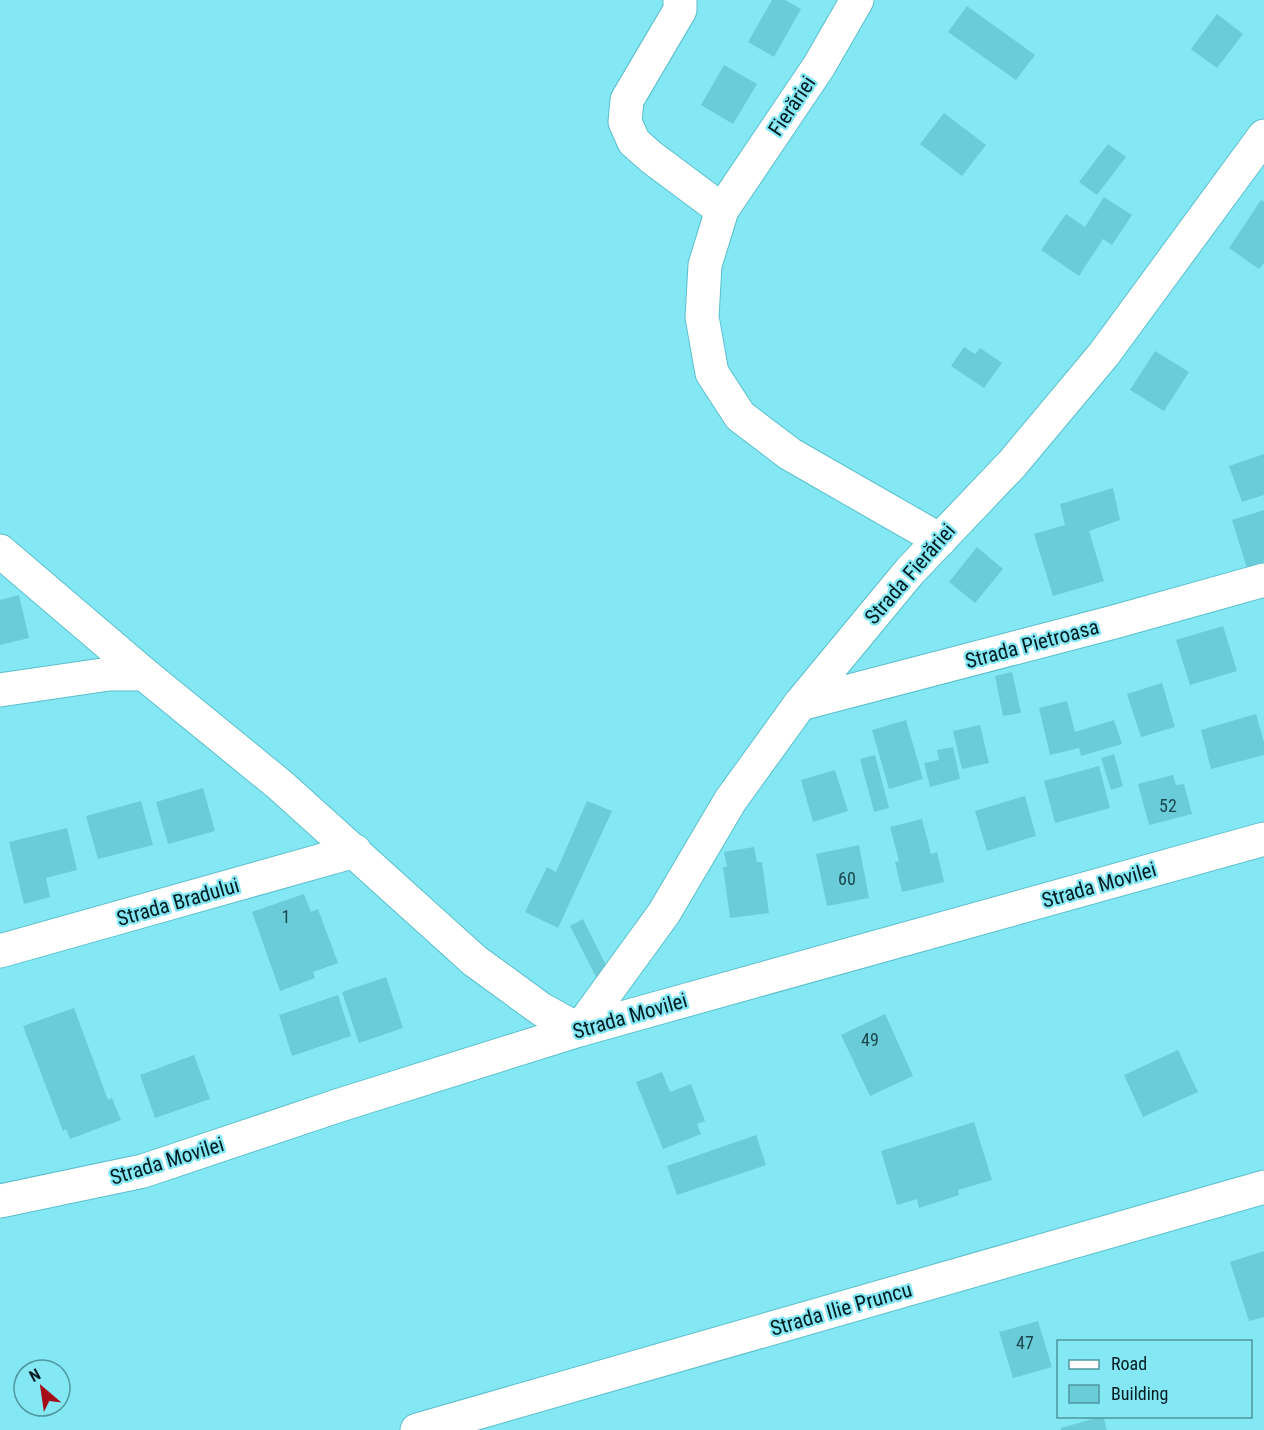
<svg xmlns="http://www.w3.org/2000/svg" width="1264" height="1430" font-family="'Roboto Condensed',sans-serif">
	<style>
		.building { fill: #6accd9 }
		.lines { fill: none; stroke-linecap: round; stroke-linejoin: round }
		.minor-casing { stroke: #5abfcb; stroke-width: 35 }
		.minor { stroke: #fff; stroke-width: 33 }
		.labels { text-anchor: middle; dominant-baseline: central; stroke-width: 4.5; stroke-linejoin: round; paint-order: stroke }
		.number-label { font-size: 18px; fill: #1a484e }
		.street-label { font-size: 21px; fill: #001c20; stroke: #84e8f4 }
	</style>
	<rect width="100%" height="100%" fill="#84e8f4"/>
	<!-- building -->
	<g class="building">
		<path d="M772 0H785L801 9 774 57 748 42Z"/>
		<path d="M967 6 1035 55 1016 80 948 32Z"/>
		<path d="M1217 14 1243 34 1217 68 1191 49Z"/>
		<path d="M724 65 757 84 733 124 701 105Z"/>
		<path d="M944 113 986 145 962 176 920 144Z"/>
		<path d="M1108 144 1126 157 1097 195 1079 182Z"/>
		<path d="M1104 197 1132 215 1112 245 1103 239 1079 276 1041 250 1066 214 1085 227Z"/>
		<path d="M1261 200 1264 202V263L1259 269 1229 248Z"/>
		<path d="M964 347 975 354 980 348 1002 363 984 388 951 366Z"/>
		<path d="M1155 351 1189 372 1164 411 1130 390Z"/>
		<path d="M1264 454V495L1242 502 1229 466Z"/>
		<path d="M1113 488 1120 520 1089 531 1104 581 1053 596 1034 534 1065 525 1060 504Z"/>
		<path d="M1264 510V562L1247 568 1232 520Z"/>
		<path d="M977 547 1003 569 975 603 949 582Z"/>
		<path d="M19 595 29 638 0 645V600Z"/>
		<path d="M1223 626 1237 671 1190 685 1176 640Z"/>
		<path d="M1012 672 1021 713 1003 716 995 676Z"/>
		<path d="M1162 683 1175 727 1141 737 1127 694Z"/>
		<path d="M1067 701 1075 732 1114 720 1122 744 1081 756 1079 748 1050 755 1039 708Z"/>
		<path d="M1256 714 1264 742V755L1211 769 1201 730Z"/>
		<path d="M906 720 923 779 889 789 872 730Z"/>
		<path d="M980 725 989 763 962 769 953 731Z"/>
		<path d="M953 747 960 779 930 787 924 763 939 760 937 750Z"/>
		<path d="M1114 754 1123 786 1111 790 1101 758Z"/>
		<path d="M875 755 889 808 874 812 860 759Z"/>
		<path d="M1099 766 1110 808 1055 823 1044 781Z"/>
		<path d="M835 770 848 811 813 822 801 780Z"/>
		<path d="M1173 775 1176 785 1184 784 1192 814 1149 825 1138 784Z"/>
		<path d="M203 788 215 831 168 844 156 802Z"/>
		<path d="M1025 796 1036 836 987 851 975 811Z"/>
		<path d="M141 801 153 845 98 859 86 816Z"/>
		<path d="M587 801 612 811 558 928 525 912 547 867 556 872Z"/>
		<path d="M922 819 931 854 937 852 944 882 902 892 895 862 899 861 890 827Z"/>
		<path d="M67 828 77 870 46 878 50 897 24 904 9 842Z"/>
		<path d="M859 845 869 898 827 906 816 854Z"/>
		<path d="M754 847 757 862H762L769 913 730 918 723 867H727L724 852Z"/>
		<path d="M304 894 311 912 318 909 338 963 313 972 315 978 280 991 252 912Z"/>
		<path d="M583 919 609 971 596 977 570 926Z"/>
		<path d="M386 977 403 1028 359 1043 342 992Z"/>
		<path d="M338 995 351 1036 292 1056 279 1015Z"/>
		<path d="M74 1008 108 1100 112 1098 121 1120 70 1139 66 1129 63 1131 23 1026Z"/>
		<path d="M885 1014 913 1076 870 1096 841 1035Z"/>
		<path d="M1178 1050 1198 1092 1143 1117 1124 1075Z"/>
		<path d="M194 1055 210 1099 155 1118 140 1075Z"/>
		<path d="M662 1072 670 1092 691 1084 705 1121 697 1124 701 1134 663 1149 636 1082Z"/>
		<path d="M974 1122 992 1180 958 1190 959 1195 919 1208 917 1199 897 1205 881 1151Z"/>
		<path d="M756 1135 766 1165 677 1195 667 1166Z"/>
		<path d="M1264 1251V1317L1249 1321 1230 1262Z"/>
		<path d="M1038 1321 1052 1367 1013 1378 999 1332Z"/>
		<path d="M1103 1416 1107 1430H1061V1428Z"/>
	</g>
	<g class="lines">
		<defs>
			<g id="minor">
				<path d="M680 0V10L627 100 625 122 634 142 651 157 722 210"/>
				<path d="M857 0 819 66 722 210 705 265 702 317 712 373 740 416 790 454 940 540"/>
				<path d="M0 551 144 674 280 785 475 961 541 1009 579 1030"/>
				<path d="M0 690 109 674H144"/>
				<path d="M800 704 1114 622 1264 580"/>
				<path d="M0 951 355 851"/>
				<path d="M579 1030 664 913 730 801 800 704 910 571 1012 464 1104 354 1264 136"/>
				<path d="M0 1201 143 1171 340 1105 579 1030 1264 839"/>
				<path d="M417 1430 1264 1187"/>
			</g>
		</defs>
		<!-- minor casing -->
		<use href="#minor" class="minor-casing"/>
		<!-- minor -->
		<use href="#minor" class="minor"/>
	</g>
	<g class="labels">
		<!-- number labels -->
		<g class="number-label">
			<text x="1168" y="805">52</text>
			<text x="847" y="878">60</text>
			<text x="286" y="916">1</text>
			<text x="870" y="1039">49</text>
			<text x="1025" y="1342">47</text>
		</g>
		<!-- street labels -->
		<g class="street-label">
			<text transform="translate(792 106) rotate(-56)">Fierăriei</text>
			<text transform="translate(910 574) rotate(-49)">Strada Fierăriei</text>
			<text transform="translate(1032 644) rotate(-15)">Strada Pietroasa</text>
			<text transform="translate(1099 885) rotate(-16)">Strada Movilei</text>
			<text transform="translate(178 902) rotate(-16)">Strada Bradului</text>
			<text transform="translate(630 1016) rotate(-16)">Strada Movilei</text>
			<text transform="translate(167 1161) rotate(-17)">Strada Movilei</text>
			<text transform="translate(841 1309) rotate(-16)">Strada Ilie Pruncu</text>
		</g>
	</g>
	<!-- legend -->
	<rect x="1057" y="1340" width="195" height="78" fill="#84e8f4" stroke="#4f969f" stroke-width="1.5"/>
	<rect x="1069" y="1360" width="30" height="9" fill="#ffffff" stroke="#4f969f" stroke-width="1.5"/>
	<text x="1111" y="1370" font-size="18" fill="#001c20">Road</text>
	<rect x="1069" y="1385" width="30" height="18" fill="#6accd9" stroke="#4f969f" stroke-width="1.5"/>
	<text x="1111" y="1400" font-size="18" fill="#001c20">Building</text>
	<!-- north arrow -->
	<g transform="translate(42 1388) rotate(331)"><circle r="28" fill="#84e8f4" stroke="#4f969f" stroke-width="1.5"/>
	<path d="M0-4.5L10 22L0 15L-10 22Z" fill="#a40c17"/>
	<text y="-9" font-size="16" font-weight="bold" text-anchor="middle" fill="#001c20">N</text>
	</g>
</svg>
